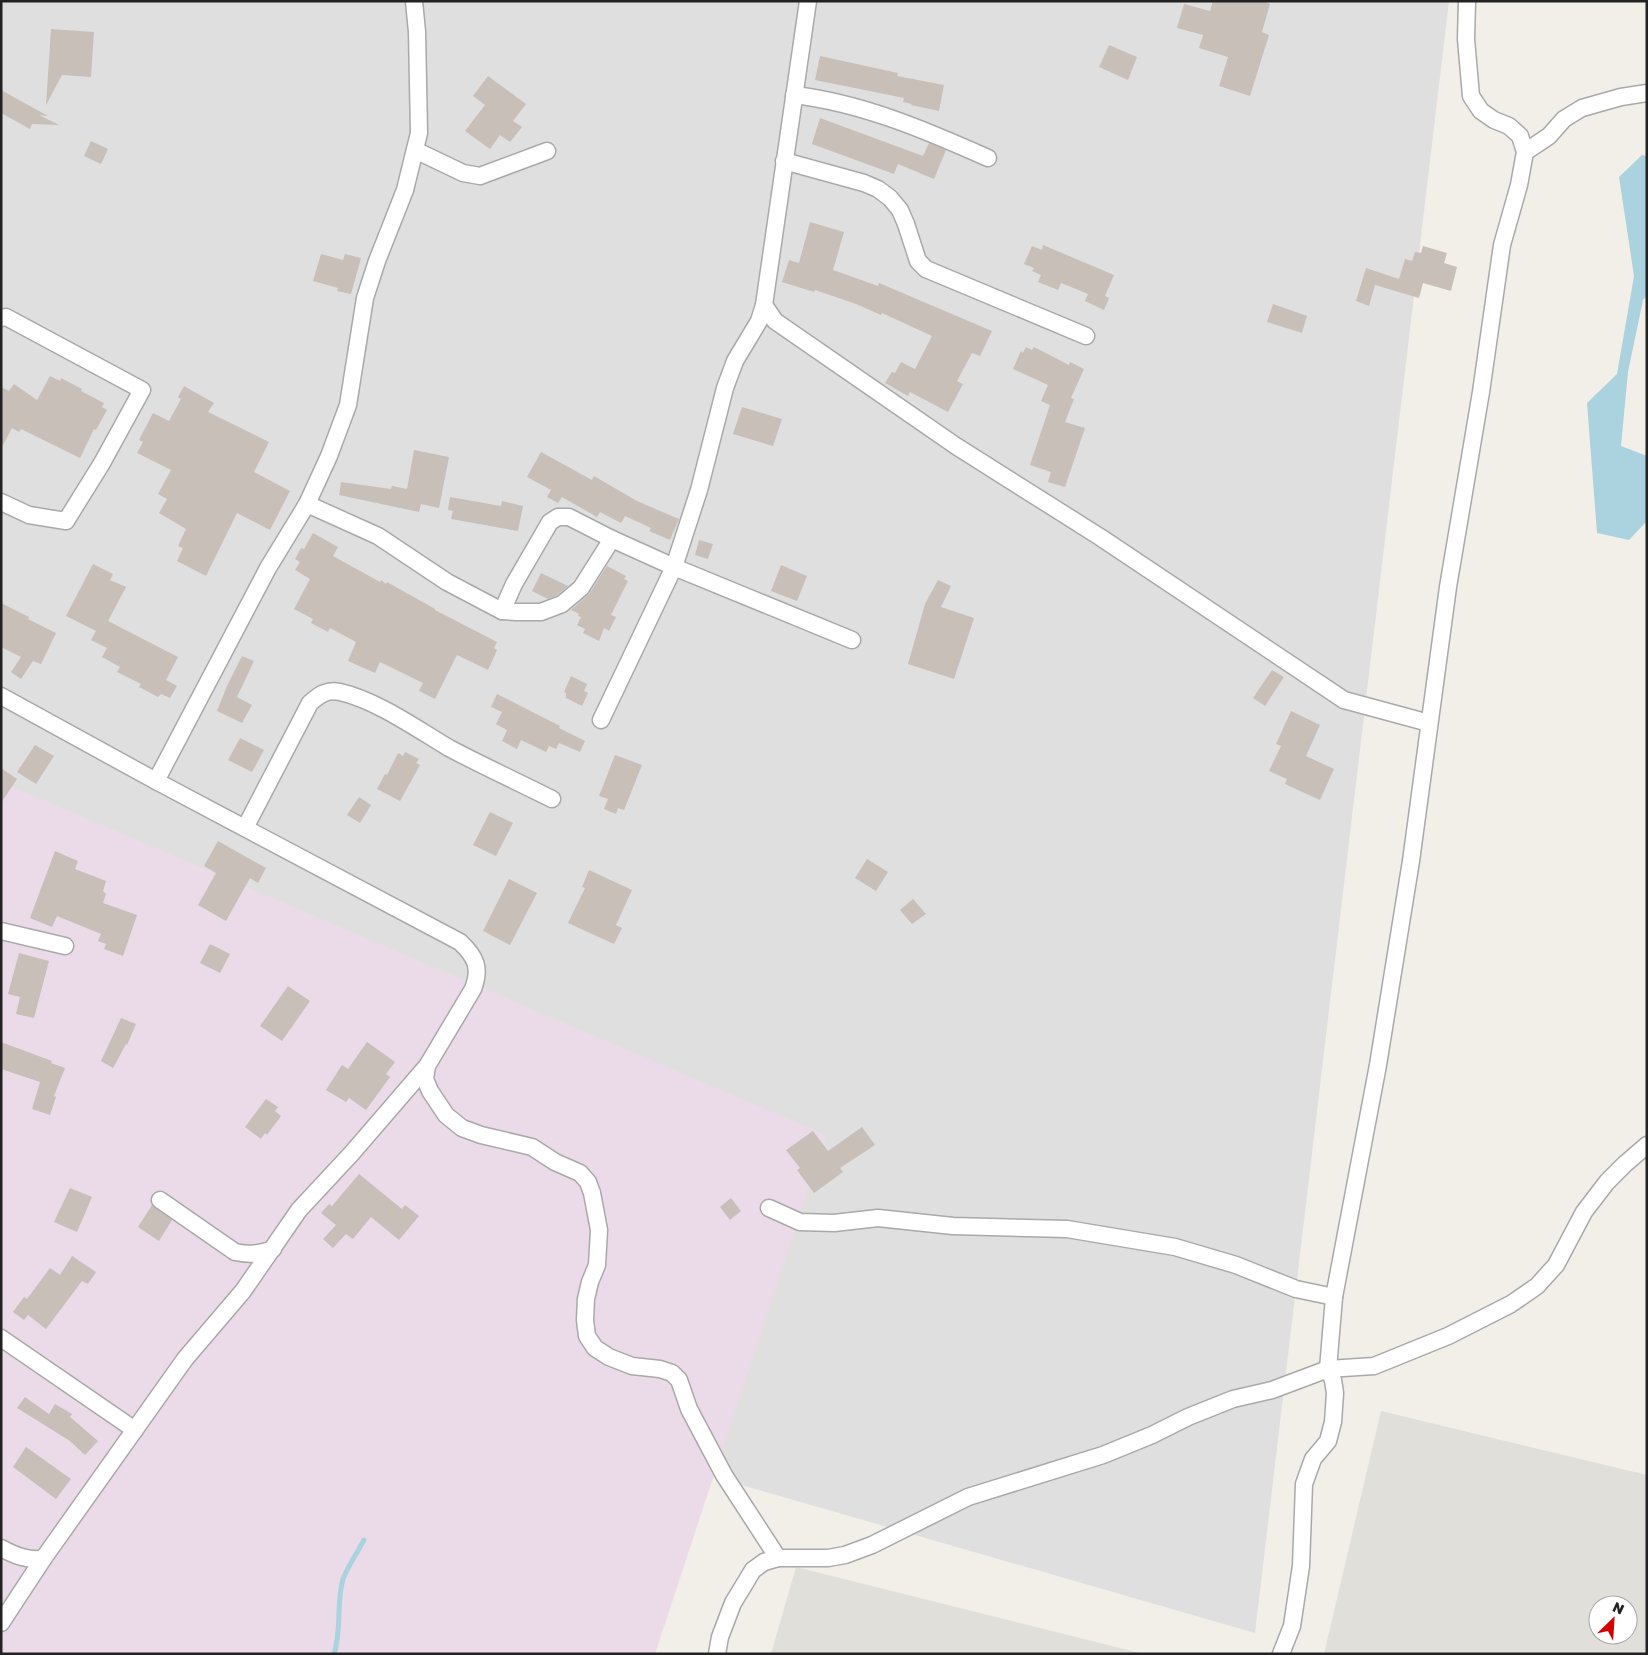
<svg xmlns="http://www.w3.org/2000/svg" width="1648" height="1655" font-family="'Golos Text',sans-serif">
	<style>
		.residential { fill: #e0dfdf }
		.industrial { fill: #ebdbe8 }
		.airport { fill: #e1dfda; fill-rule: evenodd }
		.water { fill: #aad3df }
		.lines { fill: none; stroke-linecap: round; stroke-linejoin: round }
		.stream { stroke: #aad3df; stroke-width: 5 }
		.building { fill: #c7bfb8 }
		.minor-casing { stroke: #a9a9a9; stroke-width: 19 }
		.minor { stroke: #fff; stroke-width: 16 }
	</style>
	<rect width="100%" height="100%" fill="#f2efe9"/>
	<!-- residential -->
	<path class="residential" d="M1 1H1449L1255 1633 242 1341 1 1654Z"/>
	<!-- industrial -->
	<path class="industrial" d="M1 782 826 1135 655 1654H1Z"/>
	<!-- airport -->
	<g class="airport">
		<path d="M1381 1411 1647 1475V1654H1324ZM1598 1605H1628V1635H1598Z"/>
		<path d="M796 1567 1144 1654H771Z"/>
	</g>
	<!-- water -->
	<path class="water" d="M1642 155 1647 156V296L1643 300 1628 372 1621 446 1647 456V521L1629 540 1597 533 1587 403 1617 374 1634 276 1619 177Z"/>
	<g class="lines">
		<!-- stream -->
		<path class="stream" d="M334 1654C342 1630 336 1603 343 1579 348 1566 357 1553 364 1540"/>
	</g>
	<!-- building -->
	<g class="building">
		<path d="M1213 1H1262L1270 4 1262 32 1269 35 1250 96 1219 86 1228 57 1199 48 1203 35 1177 28 1184 4 1210 11Z"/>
		<path d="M51 29 94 32 91 77 62 75 46 105Z"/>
		<path d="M1109 45 1137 57 1128 80 1099 67Z"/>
		<path d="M820 56 898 73 897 76 944 85 939 111 911 105 912 104 903 102 904 98 815 80Z"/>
		<path d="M488 76 526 104 513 121 522 127 510 142 500 135 490 149 465 131 485 105 473 96Z"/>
		<path d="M1 90 48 116 39 115 59 125 32 124 30 129 1 113Z"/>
		<path d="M820 118 923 156 929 143 946 150 934 179 898 164 894 174 812 144Z"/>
		<path d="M91 141 108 149 101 164 84 156Z"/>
		<path d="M810 222 844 232 833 270 878 286 879 283 992 331 980 356 972 353 957 381 963 384 948 412 910 392 908 396 885 383 892 372 895 373 901 362 915 369 932 336 882 313 881 315 856 304 815 290 814 292 782 282 789 260 799 263Z"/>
		<path d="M1043 245 1114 275 1105 296 1109 298 1104 310 1085 301 1088 294 1061 283 1058 290 1038 282 1041 275 1032 271 1034 268 1024 264 1032 246 1042 250Z"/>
		<path d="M1423 246 1447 253 1444 263 1457 267 1451 291 1423 283 1419 298 1375 285 1369 306 1356 301 1366 268 1399 279 1405 259 1412 261 1415 252 1421 253Z"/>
		<path d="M321 254 343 260 345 254 361 258 351 294 337 291 338 288 313 281Z"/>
		<path d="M1273 304 1307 316 1302 333 1267 322Z"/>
		<path d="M1026 347 1032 350 1034 347 1069 365 1070 362 1084 369 1071 398 1074 399 1065 422 1085 428 1065 487 1048 482 1051 472 1030 465 1050 405 1041 401 1048 385 1013 369 1021 351 1023 353Z"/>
		<path d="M50 376 60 381 61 378 82 389 81 391 104 403 102 407 107 410 96 430 94 429 80 458 21 429 19 432 12 428 1 449V387L9 391 14 384 37 400Z"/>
		<path d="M184 386 214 403 208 412 269 442 254 472 290 491 270 530 237 513 206 576 177 561 183 548 178 546 186 529 159 513 167 499 158 494 171 470 137 453 143 442 139 440 153 413 169 421 181 399 178 397Z"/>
		<path d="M742 407 782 419 773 446 733 434Z"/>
		<path d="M414 450 449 457 439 508 421 504 419 512 339 495 341 482 391 489 392 486 407 489Z"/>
		<path d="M541 452 592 480 594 476 637 501 679 519 670 540 649 531 651 528 625 516 621 523 600 512 597 517 562 497 558 503 547 497 551 490 527 477Z"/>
		<path d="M450 497 501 506 502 501 523 506 518 531 451 519 453 511 448 510Z"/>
		<path d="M313 533 338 547 333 556 380 582 381 580 386 584 387 582 435 609V610L497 642 494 648 497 650 488 670 457 655 435 699 419 691 423 683 380 662 375 673 348 661 356 642 330 628 328 632 311 623 313 619 294 609 310 579 295 570 300 562 295 559 301 548 304 549Z"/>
		<path d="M699 540 713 544 708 559 695 555Z"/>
		<path d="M93 564 113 574 110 580 126 587 108 621 178 657 166 680 177 686 170 698 161 694 158 697 139 687 141 684 117 672 120 667 102 657 107 648 91 640 96 631 66 616Z"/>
		<path d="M781 565 807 576 797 601 771 591Z"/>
		<path d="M607 566 626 576 624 579 628 581 611 615 616 617 609 631 604 628 599 641 583 633 585 629 577 625 581 617 578 616 579 614 571 610 589 594Z"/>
		<path d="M541 573 568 586 557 595 548 599 532 591Z"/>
		<path d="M938 580 951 586 941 607 974 618 954 679 908 664 925 604Z"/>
		<path d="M1 603 29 617 28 619 56 633 41 664 33 661 21 679 11 672 21 657 1 647Z"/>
		<path d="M242 656 254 661 237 697 252 705 242 723 217 711 227 686Z"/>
		<path d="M1272 670 1284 677 1265 706 1253 698Z"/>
		<path d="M571 676 587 684 584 691 588 693 582 706 566 698V693L564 692Z"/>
		<path d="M497 694 560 726 559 728 585 741 580 752 559 743 556 749 549 746 546 752 521 740 517 749 502 741 507 730 496 724 502 712 491 707Z"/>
		<path d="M1291 711 1320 725 1306 756 1334 769 1320 800 1285 784 1287 779 1269 771 1281 746 1276 744Z"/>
		<path d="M240 738 264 750 252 772 228 760Z"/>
		<path d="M35 745 54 756 36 784 17 772Z"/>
		<path d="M405 752 419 759 416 763 420 765 400 801 377 789 385 774 387 775 398 753 403 756Z"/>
		<path d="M615 755 642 765 624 810 618 808 616 814 604 809 608 799 599 796Z"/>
		<path d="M1 768 17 779 1 803Z"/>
		<path d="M359 797 371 805 360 823 347 815Z"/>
		<path d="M490 812 513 823 496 856 473 845Z"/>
		<path d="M218 841 266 868 258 883 250 878 226 921 198 905 216 873 204 866Z"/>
		<path d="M55 851 78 861 75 869 106 881 103 891 106 894 103 903 137 915 123 956 104 949 106 944 98 941 101 934 57 916 52 927 30 918Z"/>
		<path d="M867 859 888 872 876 891 855 878Z"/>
		<path d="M589 870 632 890 616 925 622 928 614 944 568 923 585 888 582 887Z"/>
		<path d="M509 879 537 893 510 945 483 931Z"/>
		<path d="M913 899 926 914 912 924 900 910Z"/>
		<path d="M210 944 230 954 220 973 200 963Z"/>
		<path d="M19 953 49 961 34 1018 16 1014 20 997 8 994Z"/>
		<path d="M288 986 310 1001 282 1041 260 1026Z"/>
		<path d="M121 1018 136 1024 127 1045 126 1044 113 1068 101 1061Z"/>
		<path d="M1 1042 52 1061 51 1063 65 1068 54 1096 56 1097 50 1115 32 1109 40 1082 1 1069Z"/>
		<path d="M367 1042 395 1062 386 1074 390 1077 366 1110 349 1098 346 1102 326 1090 342 1065 348 1069Z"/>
		<path d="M266 1099 278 1107 275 1111 281 1116 267 1135 265 1133 261 1139 245 1127Z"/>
		<path d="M862 1127 875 1145 840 1168 843 1172 814 1193 797 1170 800 1168 786 1150 813 1131 828 1151Z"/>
		<path d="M359 1174 402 1209 405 1205 419 1216 399 1240 371 1217 353 1239 346 1234 333 1248 323 1239 336 1225 321 1213 329 1204 332 1206Z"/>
		<path d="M70 1188 92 1197 77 1232 54 1222Z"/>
		<path d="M731 1198 741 1211 730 1220 720 1207Z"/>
		<path d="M152 1205 172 1220 159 1241 138 1227Z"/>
		<path d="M72 1256 96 1272 88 1284 82 1281 46 1329 28 1315 24 1320 13 1312 24 1297 27 1299 50 1268 60 1275Z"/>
		<path d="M25 1397 49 1414 55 1404 72 1414 70 1417 98 1441 85 1455 70 1441 17 1408Z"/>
		<path d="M26 1447 71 1479 56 1499 13 1467Z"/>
	</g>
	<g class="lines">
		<defs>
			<g id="minor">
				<path d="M794 95C862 103 925 130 988 158"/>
				<path d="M415 150 463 173 480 176 547 151"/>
				<path d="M1525 152 1549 136 1564 119 1582 108 1621 97 1647 93"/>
				<path d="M784 161 864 183 878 189 890 198 900 210 906 224 918 261 926 269 1086 336"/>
				<path d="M764 305 775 321 956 446 1100 537 1344 700 1429 723"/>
				<path d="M1 318 6 317 142 390 102 463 66 521 29 515 1 502"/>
				<path d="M307 504 378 536 447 582 502 611 517 612H541L562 604 581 588 612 539"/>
				<path d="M502 611 514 584 550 522 558 517H569L612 539 674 567 852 640"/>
				<path d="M1 696 156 781 460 942C476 957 481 968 473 989L427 1066 425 1079 430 1091 446 1115 462 1128 481 1135 532 1147 555 1162 580 1173 588 1182 592 1193 599 1230 597 1265 590 1282 586 1299 585 1320 587 1336 595 1348 609 1357 632 1366 660 1369 672 1373 679 1380 689 1409 724 1475 778 1558"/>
				<path d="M601 720 674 567 699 490 725 388 735 361 759 321 764 305 808 1"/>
				<path d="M156 781 268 568 307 504 329 456 348 405 365 298 377 261 405 190 419 133 417 32 414 1"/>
				<path d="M245 828 310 703C319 695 327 689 340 692 376 700 417 729 449 748 483 766 518 782 552 799"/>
				<path d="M1 931 65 946"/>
				<path d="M160 1200 235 1252C250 1255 258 1254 273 1249"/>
				<path d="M769 1208 800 1222 834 1223 878 1218 953 1226 1067 1229 1175 1247 1236 1265 1296 1289 1334 1297"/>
				<path d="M1 1338 135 1430"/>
				<path d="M1 1548C16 1556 26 1560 43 1559"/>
				<path d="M1 1623 43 1559 185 1359 243 1291 299 1210 352 1153 427 1066"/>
				<path d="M717 1654 720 1637 733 1603 753 1570 764 1562 778 1558H828L845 1555 872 1545 968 1497 1103 1455 1152 1435 1188 1417 1233 1399 1272 1390 1328 1369 1374 1366 1448 1336 1511 1304 1537 1286 1556 1265 1584 1212 1607 1182 1625 1164 1647 1145"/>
				<path d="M1281 1654 1292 1626 1301 1566 1304 1484 1313 1459 1328 1441 1333 1422 1335 1393 1333 1380 1328 1369 1334 1297 1378 1065 1411 861 1448 587 1481 392 1502 245 1519 185 1525 152 1520 136 1509 126 1494 120 1481 111 1471 96 1466 39 1467 1"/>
			</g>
		</defs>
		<!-- minor casing -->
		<use href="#minor" class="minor-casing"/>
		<!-- minor -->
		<use href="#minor" class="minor"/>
	</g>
	<!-- border -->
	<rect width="1648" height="1655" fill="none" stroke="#222222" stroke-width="5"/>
	<!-- north arrow -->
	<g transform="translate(1613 1620) rotate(25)"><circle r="24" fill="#ffffff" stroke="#a7a7a7"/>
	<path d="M0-4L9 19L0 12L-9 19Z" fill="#d40000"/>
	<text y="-8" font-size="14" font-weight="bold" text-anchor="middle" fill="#222222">N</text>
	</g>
</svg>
